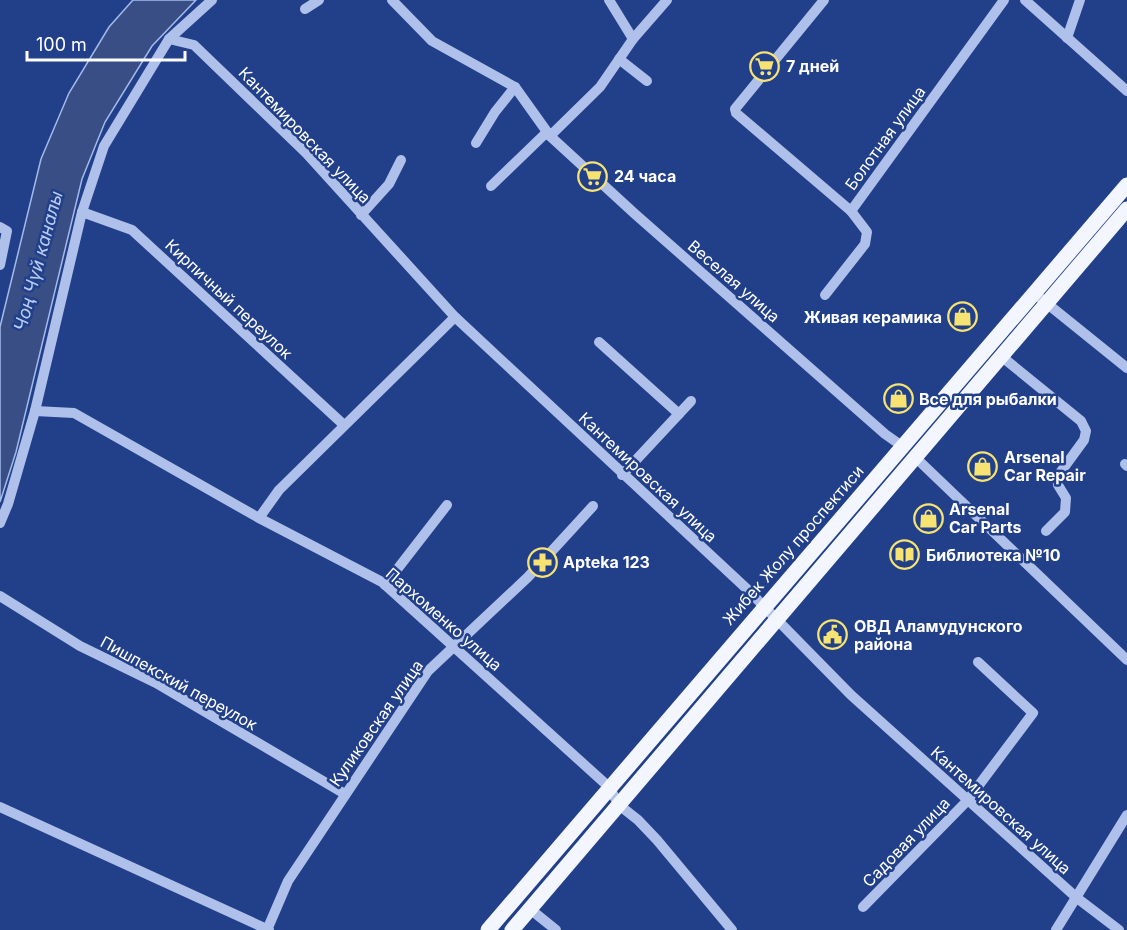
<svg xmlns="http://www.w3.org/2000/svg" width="1127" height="930" font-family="Inter,sans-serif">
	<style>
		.water { fill: #384e84; stroke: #a3baec; stroke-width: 1.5 }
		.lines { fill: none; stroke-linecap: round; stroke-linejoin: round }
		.minor { stroke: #afc1ea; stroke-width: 10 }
		.major { stroke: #f3f6fe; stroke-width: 15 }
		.labels { text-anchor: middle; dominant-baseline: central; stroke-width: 5; stroke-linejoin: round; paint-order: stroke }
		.poi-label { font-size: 16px; font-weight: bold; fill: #fff; stroke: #22408a; text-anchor: start }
		.street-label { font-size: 16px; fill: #fff; stroke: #22408a }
		.water-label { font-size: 18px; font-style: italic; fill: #baccf2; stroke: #22408a }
	</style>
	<rect width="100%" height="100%" fill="#22408a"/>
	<!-- water -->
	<path class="water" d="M133 0H196L152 46 105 122 82 179 16 452 0 502V327L41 159 69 93 109 27Z"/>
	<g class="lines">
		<!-- minor -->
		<g class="minor">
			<path d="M392 0 432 41 515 87 550 136 635 214 885 434 902 446"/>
			<path d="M609 0 633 39"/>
			<path d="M824 0 735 109 736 113 851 211"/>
			<path d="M1025 0 1127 91"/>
			<path d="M305 9 319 0"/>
			<path d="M1067 38 1080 0"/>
			<path d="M169 39 194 45 306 153 455 317 748 590 851 695 1077 898 1119 930"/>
			<path d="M619 59 647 81"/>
			<path d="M550 136 600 87 633 39 667 0"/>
			<path d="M476 143 495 112 515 87"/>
			<path d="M491 186 547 132"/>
			<path d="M82 212 132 230 344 425"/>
			<path d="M361 215 389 184 401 160"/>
			<path d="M0 227 7 231 0 265"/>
			<path d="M1034 293 1127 368"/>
			<path d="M825 295 865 244 867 232 851 211 1004 0"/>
			<path d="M599 342 679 414"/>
			<path d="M1001 356 1081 421 1086 431 1084 440 1057 477 1058 485 1066 498 1065 512 1046 531"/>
			<path d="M35 411 74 413 259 518 382 582 609 787 619 805 638 820 657 840 732 930"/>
			<path d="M915 457 1127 660"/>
			<path d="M1125 464 1127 466"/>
			<path d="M622 475 691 401"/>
			<path d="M259 518 279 490 455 317"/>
			<path d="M0 523 8 504 35 411 82 212 104 146 169 39 212 0"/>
			<path d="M385 585 447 505"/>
			<path d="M0 596 80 646 156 683 345 794"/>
			<path d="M0 807 269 930"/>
			<path d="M863 907 967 801 1033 713 978 662"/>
			<path d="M530 909 556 930"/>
			<path d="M267 930 288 881 428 671 528 577 593 506"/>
			<path d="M1056 930 1127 815"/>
		</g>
		<!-- major -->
		<g class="major">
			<path d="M488 930 1127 185"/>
			<path d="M512 930 1127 209"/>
		</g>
	</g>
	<!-- icons -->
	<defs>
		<symbol id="supermarket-ring" viewBox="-11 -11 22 22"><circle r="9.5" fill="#22408a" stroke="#f6e371" stroke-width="1.5"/><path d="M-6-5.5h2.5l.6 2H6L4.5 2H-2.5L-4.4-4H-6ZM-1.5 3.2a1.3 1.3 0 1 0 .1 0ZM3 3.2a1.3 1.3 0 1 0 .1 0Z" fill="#f6e371"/></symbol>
		<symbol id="shop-ring" viewBox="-11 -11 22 22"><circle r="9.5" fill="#22408a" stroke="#f6e371" stroke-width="1.5"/><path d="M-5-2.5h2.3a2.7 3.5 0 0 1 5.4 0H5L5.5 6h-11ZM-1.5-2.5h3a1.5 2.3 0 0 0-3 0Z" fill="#f6e371"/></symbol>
		<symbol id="library-ring" viewBox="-11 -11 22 22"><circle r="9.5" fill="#22408a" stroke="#f6e371" stroke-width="1.5"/><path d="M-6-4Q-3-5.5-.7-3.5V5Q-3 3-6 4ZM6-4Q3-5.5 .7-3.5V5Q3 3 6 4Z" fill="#f6e371"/></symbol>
		<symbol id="pharmacy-ring" viewBox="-11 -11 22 22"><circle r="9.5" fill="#22408a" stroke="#f6e371" stroke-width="1.5"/><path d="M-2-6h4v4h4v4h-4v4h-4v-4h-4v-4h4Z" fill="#f6e371"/></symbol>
		<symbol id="civic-ring" viewBox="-11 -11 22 22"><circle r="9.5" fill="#22408a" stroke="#f6e371" stroke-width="1.5"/><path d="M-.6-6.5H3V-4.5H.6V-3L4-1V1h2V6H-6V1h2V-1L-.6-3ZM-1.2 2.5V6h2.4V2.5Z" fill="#f6e371"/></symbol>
	</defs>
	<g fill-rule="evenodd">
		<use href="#supermarket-ring" x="748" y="50" width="33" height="33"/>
		<use href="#supermarket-ring" x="576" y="160" width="33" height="33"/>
		<use href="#shop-ring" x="946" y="300" width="33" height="33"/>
		<use href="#shop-ring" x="882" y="382" width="33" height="33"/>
		<use href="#shop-ring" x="966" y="450" width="33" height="33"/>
		<use href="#shop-ring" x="912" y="502" width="33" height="33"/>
		<use href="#library-ring" x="888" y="538" width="33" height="33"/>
		<use href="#pharmacy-ring" x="526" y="546" width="33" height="33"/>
		<use href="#civic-ring" x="816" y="618" width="33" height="33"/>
	</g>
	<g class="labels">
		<!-- poi labels -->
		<g class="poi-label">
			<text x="786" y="66">7 дней</text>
			<text x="614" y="176">24 часа</text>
			<text x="942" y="317" text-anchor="end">Живая керамика</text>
			<text x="919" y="399">Все для рыбалки</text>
			<text x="1004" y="457">Arsenal<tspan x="1004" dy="18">Car Repair</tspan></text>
			<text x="949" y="509">Arsenal<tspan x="949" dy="18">Car Parts</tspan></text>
			<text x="926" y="555">Библиотека №10</text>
			<text x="563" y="562">Apteka 123</text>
			<text x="854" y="626">ОВД Аламудунского<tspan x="854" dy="18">района</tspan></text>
		</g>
		<!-- street labels -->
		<g class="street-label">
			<text transform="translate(305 135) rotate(46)">Кантемировская улица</text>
			<text transform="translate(885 138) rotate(-54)">Болотная улица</text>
			<text transform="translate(734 281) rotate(41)">Веселая улица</text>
			<text transform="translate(229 299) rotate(43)">Кирпичный переулок</text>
			<text transform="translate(648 477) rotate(43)">Кантемировская улица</text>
			<text transform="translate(793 545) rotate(-49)">Жибек Жолу проспектиси</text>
			<text transform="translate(444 619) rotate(41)">Пархоменко улица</text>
			<text transform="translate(179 683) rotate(29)">Пишпекский переулок</text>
			<text transform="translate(376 723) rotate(-55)">Куликовская улица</text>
			<text transform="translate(1001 810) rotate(42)">Кантемировская улица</text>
			<text transform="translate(906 842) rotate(-46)">Садовая улица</text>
		</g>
		<!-- water labels -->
		<g class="water-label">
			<text transform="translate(38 261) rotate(-75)">Чоң Чүй каналы</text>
		</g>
	</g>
	<!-- scale -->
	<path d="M27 51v9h158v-9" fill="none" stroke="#ffffff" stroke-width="3"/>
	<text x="36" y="51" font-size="18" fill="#ffffff" stroke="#22408a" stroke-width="4.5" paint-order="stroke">100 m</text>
</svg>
